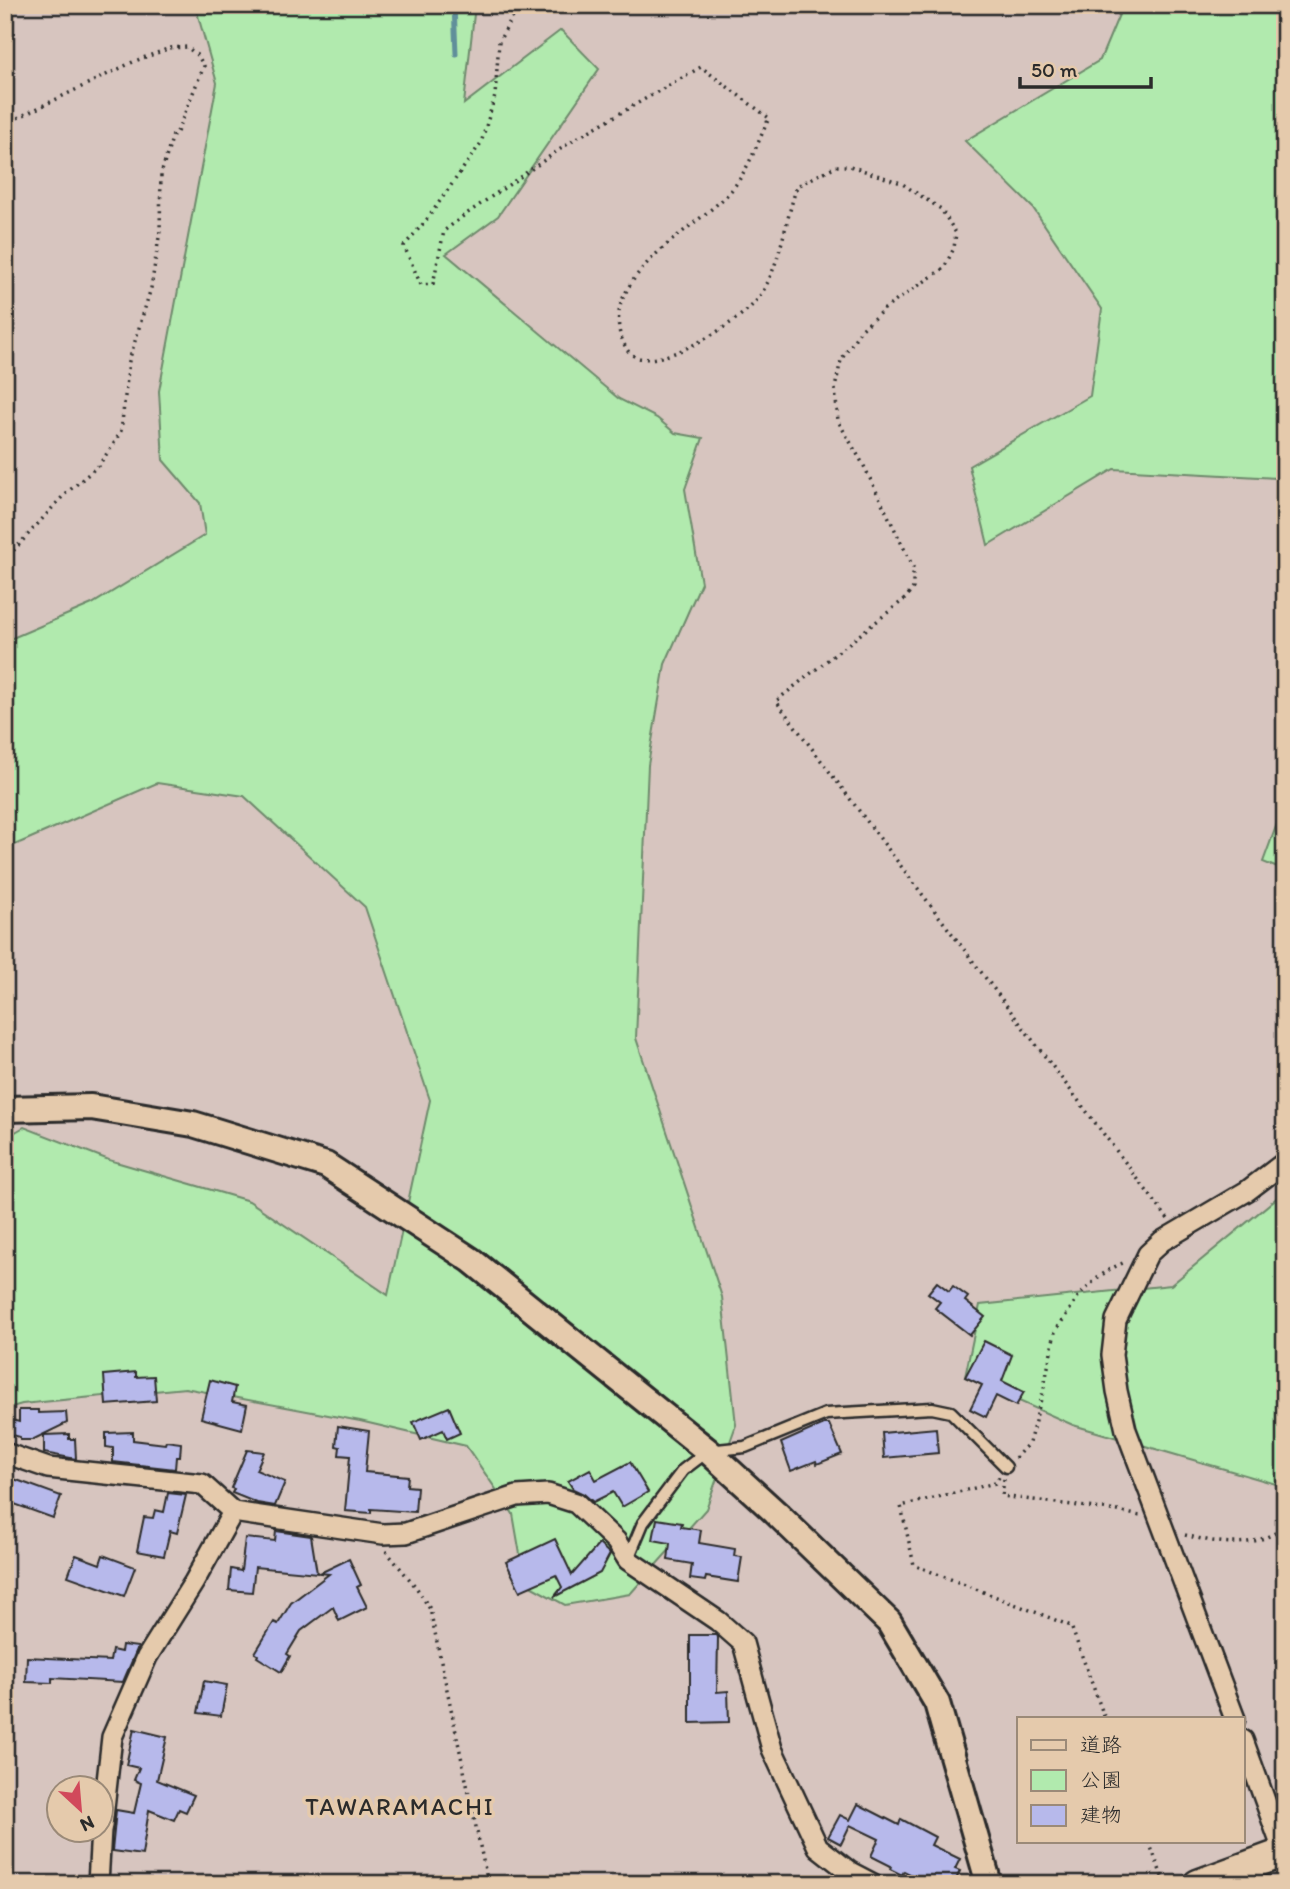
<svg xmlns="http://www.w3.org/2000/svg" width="1290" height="1889" font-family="Itim,'Klee One',sans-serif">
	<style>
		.green { fill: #b1eaae; stroke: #6e8a6c; stroke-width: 2 }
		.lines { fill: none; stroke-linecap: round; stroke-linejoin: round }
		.stream { stroke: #618f9a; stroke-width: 5 }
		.building { fill: #b7b9eb; stroke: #2b2b2b; stroke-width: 2 }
		.service-casing { stroke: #2b2b2b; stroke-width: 15 }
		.minor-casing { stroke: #2b2b2b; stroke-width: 24 }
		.tertiary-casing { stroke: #2b2b2b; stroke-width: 30 }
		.secondary-casing { stroke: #2b2b2b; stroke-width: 33 }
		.path { stroke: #2b2b2b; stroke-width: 3.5; stroke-dasharray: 2 5; stroke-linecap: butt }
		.service { stroke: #e5caac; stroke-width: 10 }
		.minor { stroke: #e5caac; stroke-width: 19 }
		.tertiary { stroke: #e5caac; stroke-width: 24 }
		.secondary { stroke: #e5caac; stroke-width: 28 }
		.labels { text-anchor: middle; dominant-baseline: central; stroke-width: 7; stroke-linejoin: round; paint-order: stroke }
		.quarter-label { font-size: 24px; letter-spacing: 2px; fill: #2b2b2b; stroke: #e5caac }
	</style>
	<rect width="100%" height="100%" fill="#d7c5bf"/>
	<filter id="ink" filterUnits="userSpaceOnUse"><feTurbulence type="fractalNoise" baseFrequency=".0143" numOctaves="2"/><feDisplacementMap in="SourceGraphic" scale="14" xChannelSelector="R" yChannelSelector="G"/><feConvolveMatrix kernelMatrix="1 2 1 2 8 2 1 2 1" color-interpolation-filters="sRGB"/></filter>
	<g filter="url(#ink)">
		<!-- green -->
		<g class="green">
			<path d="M195 5H475L464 104 561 30 599 69 498 216 446 254 619 399 657 418 675 433 703 438 685 489 701 583 665 664 648 765 636 1038 722 1297 736 1425 706 1509 630 1594 565 1605 525 1583 513 1514 466 1446 360 1421 185 1388 22 1404 5 1409V1138L24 1127 109 1160 249 1201 388 1295 430 1100 365 907 244 796 157 783 10 847 5 843V656L10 639 92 604 205 535 200 503 163 460 159 391 217 83Z"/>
			<path d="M1123 5H1285V512L1277 478 1114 469 988 545 969 466 1090 396 1102 309 1033 208 965 141 1100 60Z"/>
			<path d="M1285 802V871L1263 862Z"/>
			<path d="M1285 1191V1468L1276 1484 1073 1425 965 1377 980 1305 1171 1285Z"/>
		</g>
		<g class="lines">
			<!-- stream -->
			<path class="stream" d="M454 5 456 54"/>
		</g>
		<!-- building -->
		<g class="building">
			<path d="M937 1282 949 1291 953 1286 968 1297 965 1301 985 1317 970 1335 935 1308 940 1302 928 1293Z"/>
			<path d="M984 1341 1012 1355 1002 1381 1024 1392 1016 1406 996 1396 986 1417 970 1409 982 1385 965 1377Z"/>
			<path d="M136 1372V1377L154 1376 156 1401 106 1405 104 1375Z"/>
			<path d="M210 1380 235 1387 232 1402 247 1405 242 1429 201 1418Z"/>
			<path d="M449 1407 460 1433 447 1439 443 1430 421 1440 413 1422Z"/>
			<path d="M19 1410H38V1413L66 1412 67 1423 32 1440H20V1437L5 1433V1418L19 1422Z"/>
			<path d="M824 1424H829L842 1454 817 1464 816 1461 791 1471 781 1443Z"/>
			<path d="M338 1426 369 1431 365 1472 408 1476 407 1486 417 1487 415 1512 371 1509V1513L345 1511 350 1456 339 1455 340 1447 336 1446Z"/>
			<path d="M936 1428 938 1453 884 1458 882 1433Z"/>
			<path d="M133 1432V1440L165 1444 166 1441 181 1443 180 1457H176L175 1469 113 1462V1448L106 1447V1433Z"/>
			<path d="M69 1434V1439H75L76 1459 44 1453V1435Z"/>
			<path d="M247 1450 264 1452 256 1470 285 1482 275 1506 257 1503 232 1493 234 1489 231 1488Z"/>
			<path d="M630 1462 648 1492 622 1507 613 1492 593 1502 584 1494 573 1489 568 1481 590 1469 596 1480Z"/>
			<path d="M14 1479 61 1496 53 1518 6 1501Z"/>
			<path d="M168 1493 186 1495 177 1533 170 1531 164 1556 137 1551 144 1517 153 1518 155 1510 164 1512Z"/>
			<path d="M657 1519 682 1523 681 1527 701 1530 699 1543 735 1549 734 1556 742 1557 738 1582 706 1577 705 1581 690 1579 692 1564 668 1560 670 1543 653 1540Z"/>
			<path d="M276 1531 311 1536 317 1573 255 1567 252 1592 229 1590 231 1569 241 1571 245 1538 275 1541Z"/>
			<path d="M555 1539 572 1575 599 1544 610 1554 600 1573 554 1597 562 1587 556 1575 520 1591 506 1562Z"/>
			<path d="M76 1555 100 1564 103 1555 135 1567 124 1596 68 1576Z"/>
			<path d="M349 1559 361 1585 357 1587 367 1607 339 1621 333 1607 301 1631 287 1654 290 1656 281 1672 257 1657 258 1655 255 1653 274 1622 278 1624 291 1603 329 1574 320 1573Z"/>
			<path d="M690 1635H715L718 1637 717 1692 728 1691 729 1722 690 1723Z"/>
			<path d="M122 1645 138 1647 123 1682 52 1678V1683L26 1682 27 1657 110 1661 112 1650 121 1652Z"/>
			<path d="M204 1681 227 1685 221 1716 198 1713Z"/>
			<path d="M134 1729 167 1737 157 1780 194 1795 186 1812 179 1809 174 1820 149 1810 142 1855 112 1851 116 1810 134 1813 141 1783 134 1780 139 1768 126 1765Z"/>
			<path d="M858 1804 899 1825 901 1819 935 1837 931 1845 960 1859 955 1869 960 1871 954 1884H930L904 1871 902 1875 890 1869 891 1866 871 1856 879 1839 850 1825 841 1844 828 1837 840 1815 850 1820Z"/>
		</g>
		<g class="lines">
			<defs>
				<path id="service" d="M628 1559 643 1523 683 1470 708 1451 745 1447 826 1414 932 1408 951 1412 1006 1467"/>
				<g id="minor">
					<path d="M5 1453 48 1468 202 1484 233 1512 383 1534 406 1533 517 1496 548 1494 576 1503 616 1541 628 1560 718 1621 743 1643 772 1749 818 1847 850 1872 873 1884"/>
					<path d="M1235 1719 1126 1430 1117 1391 1112 1355 1116 1320 1148 1254 1162 1241 1247 1191 1285 1162"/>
					<path d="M1243 1740 1284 1853"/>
					<path d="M102 1826 112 1737 147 1657 194 1582 233 1512"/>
					<path d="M98 1884 101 1829"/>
				</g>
				<path id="tertiary" d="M5 1109 91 1107 193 1124 326 1165 471 1260 708 1451 775 1512 889 1622 937 1703 989 1884"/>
				<path id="secondary" d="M1198 1884 1285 1852"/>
			</defs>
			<!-- service casing -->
			<use href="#service" class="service-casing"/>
			<!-- minor casing -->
			<use href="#minor" class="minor-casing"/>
			<!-- tertiary casing -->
			<use href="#tertiary" class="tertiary-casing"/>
			<!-- secondary casing -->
			<use href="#secondary" class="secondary-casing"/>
			<!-- path -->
			<g class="path">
				<path d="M520 5 499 41 495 96 481 143 428 218 404 246 421 285 433 284 444 231 462 217 575 139 701 67 769 118C757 144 746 177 725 197 690 230 639 256 621 303 618 312 617 330 622 339 625 346 627 352 634 356 661 371 738 323 756 301 779 273 785 222 797 186L836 166H850L901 183 941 209 956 233 954 248 944 268 883 310 860 331 841 360 835 388 838 421 863 464 913 567V588L906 598 776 701 1168 1219"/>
				<path d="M5 124 135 61 170 48 187 47 198 56 204 66 177 132 173 135 161 174 160 231 151 288 129 361 121 431 113 445 98 466 64 495 5 560"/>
				<path d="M1015 1458 1029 1443 1043 1392 1055 1332 1078 1297 1095 1280 1110 1269 1123 1263"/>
				<path d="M999 1477 995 1483 901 1506 914 1565 1071 1626 1105 1719"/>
				<path d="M1004 1479 1002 1496 1118 1511 1140 1516"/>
				<path d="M1185 1535C1219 1544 1256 1550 1285 1526"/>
				<path d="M386 1551 416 1587 430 1609 488 1884"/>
				<path d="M1149 1842 1165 1884"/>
			</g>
			<!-- service -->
			<use href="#service" class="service"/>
			<!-- minor -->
			<use href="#minor" class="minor"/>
			<!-- tertiary -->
			<use href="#tertiary" class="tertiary"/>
			<!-- secondary -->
			<use href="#secondary" class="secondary"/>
		</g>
	</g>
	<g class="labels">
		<!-- quarter labels -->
		<g class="quarter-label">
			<text x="400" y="1806">TAWARAMACHI</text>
		</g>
	</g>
	<!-- margin -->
	<rect width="1290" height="1889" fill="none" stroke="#e5caac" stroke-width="28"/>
	<rect x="14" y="14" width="1262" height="1861" fill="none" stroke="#2b2b2b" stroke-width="2.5" filter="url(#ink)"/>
	<!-- legend -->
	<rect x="1017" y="1717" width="228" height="126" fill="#e5caac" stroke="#9b8a78" stroke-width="2"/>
	<rect x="1031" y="1740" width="35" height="10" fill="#e5caac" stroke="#9b8a78" stroke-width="2"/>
	<text x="1080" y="1752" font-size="21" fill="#2b2b2b">道路</text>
	<rect x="1031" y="1770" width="35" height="21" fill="#b1eaae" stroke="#9b8a78" stroke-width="2"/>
	<text x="1080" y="1787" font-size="21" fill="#2b2b2b">公園</text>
	<rect x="1031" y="1805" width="35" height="21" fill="#b7b9eb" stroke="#9b8a78" stroke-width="2"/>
	<text x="1080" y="1822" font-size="21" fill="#2b2b2b">建物</text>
	<!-- north arrow -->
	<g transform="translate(80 1809) rotate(154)"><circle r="33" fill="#e5caac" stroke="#9b8a78" stroke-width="2"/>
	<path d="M0-5L12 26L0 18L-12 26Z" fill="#d1495b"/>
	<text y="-10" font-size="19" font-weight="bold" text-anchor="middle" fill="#2b2b2b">N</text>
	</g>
	<!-- scale -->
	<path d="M1020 77v10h131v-10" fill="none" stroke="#2b2b2b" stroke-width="3.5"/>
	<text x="1031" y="77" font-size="21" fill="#2b2b2b" stroke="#e5caac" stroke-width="5" paint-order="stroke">50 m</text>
</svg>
